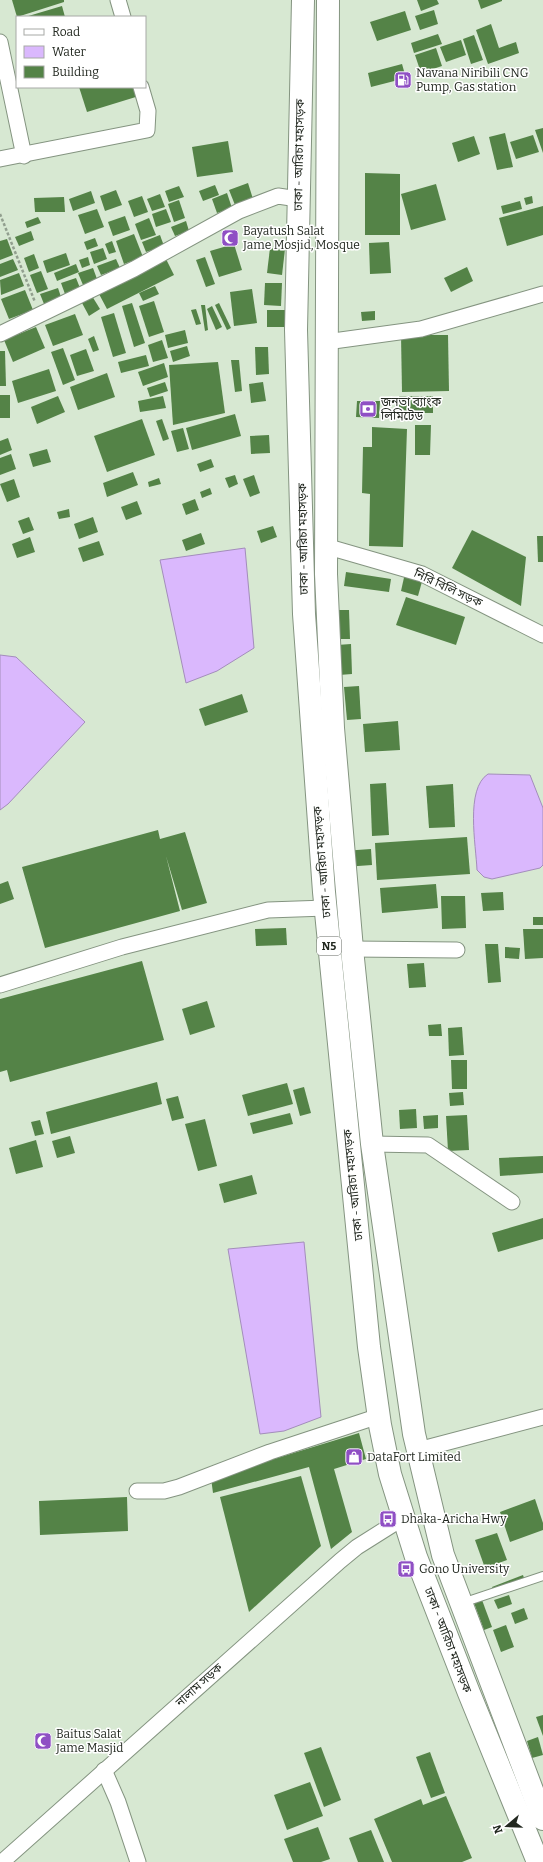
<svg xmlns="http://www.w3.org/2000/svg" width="543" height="1862" font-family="Bitter,'Noto Sans Bengali',serif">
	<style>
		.water { fill: #dab8fd; stroke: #a38dbb }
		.building { fill: #548347 }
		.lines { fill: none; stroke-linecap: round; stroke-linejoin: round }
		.lane-casing { stroke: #849480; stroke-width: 10 }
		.street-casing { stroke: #849480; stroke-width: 17 }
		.highway-casing { stroke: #849480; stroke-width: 24 }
		.path { stroke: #929f8f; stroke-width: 2.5; stroke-dasharray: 3 2; stroke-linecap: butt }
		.lane { stroke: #fff; stroke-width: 8 }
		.street { stroke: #fff; stroke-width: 15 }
		.highway { stroke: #fff; stroke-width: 22 }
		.labels { text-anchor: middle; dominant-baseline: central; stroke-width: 3; stroke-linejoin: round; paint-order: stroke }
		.shield { fill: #fff; stroke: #646863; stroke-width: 1 }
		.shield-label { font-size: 11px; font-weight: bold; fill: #222820 }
		.poi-label { font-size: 12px; fill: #222820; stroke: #fff; text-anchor: start }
		.street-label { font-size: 12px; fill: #222820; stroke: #fff }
	</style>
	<rect width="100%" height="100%" fill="#d7e8d2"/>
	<!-- water -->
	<g class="water">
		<path d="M245 548 254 648 217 671 186 683 160 560Z"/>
		<path d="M0 655 16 657 85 722 8 804 0 810Z"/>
		<path d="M488 774 530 775 543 808V865L540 868 492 879 484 877 477 870C476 845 465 789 488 774Z"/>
		<path d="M304 1242 321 1417 284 1431 260 1434 228 1249Z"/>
	</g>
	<!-- building -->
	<g class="building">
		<path d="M12 0H64V2L17 17Z"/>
		<path d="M417 0H437L439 4 421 11Z"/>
		<path d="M478 0H502V1L481 9Z"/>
		<path d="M62 6 65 17H25Z"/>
		<path d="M434 10 438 24 420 30 415 16Z"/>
		<path d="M405 11 411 30 377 41 370 22Z"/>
		<path d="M491 24 499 48 516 42 519 53 488 64 476 30Z"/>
		<path d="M438 34 442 44 414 53 411 43Z"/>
		<path d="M474 35 483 60 471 64 463 39Z"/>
		<path d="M461 40 466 55 446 62 440 47Z"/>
		<path d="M436 48 442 66 421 73 415 55Z"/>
		<path d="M402 64 406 78 371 87 368 73Z"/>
		<path d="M79 87H137L139 96 87 112Z"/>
		<path d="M543 128V153L535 130Z"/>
		<path d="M505 133 513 167 497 170 489 137Z"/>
		<path d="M533 135 539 152 516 159 510 142Z"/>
		<path d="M474 136 480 154 458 162 452 143Z"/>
		<path d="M228 141 233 172 197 177 192 147Z"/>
		<path d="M365 173 400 174V235H365Z"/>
		<path d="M248 183 253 199 235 205 229 190Z"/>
		<path d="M436 184 446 220 411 230 401 194Z"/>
		<path d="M215 185 219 195 203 201 199 191Z"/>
		<path d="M179 186 184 197 169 202 165 191Z"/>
		<path d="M116 190 122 205 105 211 100 196Z"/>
		<path d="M91 191 95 203 73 211 69 199Z"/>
		<path d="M227 193 232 208 217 213 212 199Z"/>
		<path d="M160 194 165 207 152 211 147 199Z"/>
		<path d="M142 196 148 212 134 217 128 201Z"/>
		<path d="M532 196 533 203 526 205 524 198Z"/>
		<path d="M64 197 65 212H35L34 198Z"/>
		<path d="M179 200 185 218 174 222 168 204Z"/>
		<path d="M520 201 522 209 503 214 501 206Z"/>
		<path d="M543 206V235L507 246 499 218Z"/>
		<path d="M97 209 104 227 85 234 78 215Z"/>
		<path d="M166 209 171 222 156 227 152 214Z"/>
		<path d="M125 216 130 230 113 236 108 222Z"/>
		<path d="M38 217 41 223 27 228 25 222Z"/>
		<path d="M149 218 156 235 141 240 135 224Z"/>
		<path d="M186 221 189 231 175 236 171 227Z"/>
		<path d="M31 231 34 240 19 246 15 237Z"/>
		<path d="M134 234 143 257 124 264 116 241Z"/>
		<path d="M160 235 164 246 146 252 142 242Z"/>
		<path d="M95 238 98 246 87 250 84 242Z"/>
		<path d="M7 239 13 255 0 260V241Z"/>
		<path d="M112 241 116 252 109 254 105 244Z"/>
		<path d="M389 242 391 273 370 274 369 243Z"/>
		<path d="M234 244 242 270 219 277 210 251Z"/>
		<path d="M103 248 107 259 94 264 90 252Z"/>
		<path d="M270 248 285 249 282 275 267 273Z"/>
		<path d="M66 253 70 265 47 273 43 261Z"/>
		<path d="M34 254 39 268 29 272 24 258Z"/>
		<path d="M88 257 90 265 82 268 79 260Z"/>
		<path d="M205 257 215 284 206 287 196 260Z"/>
		<path d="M13 259 18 270 0 277V264Z"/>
		<path d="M116 259 120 268 101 275 97 266Z"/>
		<path d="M166 259 174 275 107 309 99 294Z"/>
		<path d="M76 264 79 272 57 281 54 273Z"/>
		<path d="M467 267 473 281 451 292 444 278Z"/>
		<path d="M93 268 97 279 83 285 78 273Z"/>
		<path d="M41 271 48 289 37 293 30 275Z"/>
		<path d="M19 273 24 286 1 295 0 280Z"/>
		<path d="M76 278 80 288 65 294 61 283Z"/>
		<path d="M265 283H282L281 306 264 305Z"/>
		<path d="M155 286 159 294 143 301 139 293Z"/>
		<path d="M58 288 61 297 44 304 40 294Z"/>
		<path d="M252 289 257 323 234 326 230 292Z"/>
		<path d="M25 290 33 310 9 319 1 299Z"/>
		<path d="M92 296 100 309 89 316 82 303Z"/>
		<path d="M154 301 164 332 149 337 139 306Z"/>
		<path d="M132 303 145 343 134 347 122 306Z"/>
		<path d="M219 303 231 328 227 330 215 305Z"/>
		<path d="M201 305H205L208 330 205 331Z"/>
		<path d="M212 306 222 327 216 330 207 309Z"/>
		<path d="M196 309 201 324 196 325 191 310Z"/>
		<path d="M267 310H287L288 327H267Z"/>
		<path d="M375 311V320L362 321 361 312Z"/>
		<path d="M114 313 126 353 113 357 101 317Z"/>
		<path d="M75 314 83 335 53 346 45 325Z"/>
		<path d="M36 327 45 348 13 362 4 340Z"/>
		<path d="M185 330 188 343 168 348 165 335Z"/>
		<path d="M401 335H448L449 391 402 392Z"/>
		<path d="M94 336 99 350 93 352 88 339Z"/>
		<path d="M162 340 168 358 153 362 148 345Z"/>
		<path d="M187 346 190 356 173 362 170 351Z"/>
		<path d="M255 347H268L269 374 256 375Z"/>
		<path d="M63 348 75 380 63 385 51 352Z"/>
		<path d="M86 349 94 371 77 376 70 355Z"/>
		<path d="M0 351H5L6 386H0Z"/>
		<path d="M146 355 149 366 121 373 118 362Z"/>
		<path d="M231 360H239L242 391 235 392Z"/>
		<path d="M218 362 225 413 173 425 169 365Z"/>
		<path d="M164 363 168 377 143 386 138 372Z"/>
		<path d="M49 369 56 391 18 403 12 381Z"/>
		<path d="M107 373 115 397 78 410 70 387Z"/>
		<path d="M165 382 168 391 150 397 147 388Z"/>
		<path d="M263 382 266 401 251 403 249 384Z"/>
		<rect x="0" y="395" width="10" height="23"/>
		<path d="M58 396 65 412 37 424 31 407Z"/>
		<path d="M163 396 166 408 140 412 138 401Z"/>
		<rect x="399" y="396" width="34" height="17"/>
		<path d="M357 401H380L379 418 356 417Z"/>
		<path d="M235 414 241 436 192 450 186 428Z"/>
		<path d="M142 419 155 455 107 472 94 436Z"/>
		<path d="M162 419 169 439 163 441 156 421Z"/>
		<path d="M415 425H431L430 455H415Z"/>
		<path d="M372 427 407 429 403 547 369 546 370 494 362 493 363 447H372Z"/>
		<path d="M183 428 189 449 177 452 171 431Z"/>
		<path d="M269 435 270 453 251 454 250 436Z"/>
		<path d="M8 438 12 450 0 455V441Z"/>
		<path d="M47 449 51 462 33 467 29 454Z"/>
		<path d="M11 454 16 469 0 475V458Z"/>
		<path d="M211 459 214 467 200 472 197 464Z"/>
		<path d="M133 472 138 485 107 497 103 483Z"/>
		<path d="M235 475 238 484 229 488 225 478Z"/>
		<path d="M254 475 260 493 250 497 243 479Z"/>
		<path d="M159 478 161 484 149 487 148 482Z"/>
		<path d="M14 479 20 497 7 502 0 484Z"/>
		<path d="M210 488 212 494 202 498 200 492Z"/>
		<path d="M195 499 199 510 186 515 182 504Z"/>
		<path d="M137 501 142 514 126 520 121 507Z"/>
		<path d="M69 509 70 517 59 519 57 512Z"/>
		<path d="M29 517 34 530 23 534 18 521Z"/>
		<path d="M93 517 98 532 79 539 74 524Z"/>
		<path d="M273 526 277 537 261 543 257 531Z"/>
		<path d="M472 530 526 557 521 606 452 568Z"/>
		<path d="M201 533 205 544 186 551 182 540Z"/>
		<path d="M537 536H543V562H538Z"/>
		<path d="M30 537 35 552 17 558 12 544Z"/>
		<path d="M99 541 104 555 83 562 78 548Z"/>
		<path d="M346 572 391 579 389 592 344 586Z"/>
		<path d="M405 573 423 578 418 596 401 591Z"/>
		<path d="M406 597 465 617 456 645 396 625Z"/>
		<path d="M332 610H349L350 639H332Z"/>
		<path d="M351 644 352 674 339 675 337 645Z"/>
		<path d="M359 686 361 719 347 720 344 687Z"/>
		<path d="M242 694 248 712 205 726 199 709Z"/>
		<path d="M398 721 400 750 365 752 363 724Z"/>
		<path d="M386 783 389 835 372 836 370 784Z"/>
		<path d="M453 784 455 827 429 828 426 786Z"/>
		<path d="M158 830 160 839 185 832 207 903 182 910 166 856 180 911 45 948 22 867Z"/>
		<path d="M467 837 470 874 377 880 375 843Z"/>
		<path d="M371 849 372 865 344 867 343 851Z"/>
		<path d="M8 881 14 899 0 904V884Z"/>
		<path d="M436 884 438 908 382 913 380 888Z"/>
		<path d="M503 892 504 910 483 911 481 893Z"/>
		<path d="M441 896H465L466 928 442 929Z"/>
		<rect x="533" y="917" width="10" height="8"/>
		<path d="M286 928 287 945 256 946 255 929Z"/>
		<path d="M523 929H543V958L525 959Z"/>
		<path d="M485 944H498L501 982 488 983Z"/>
		<path d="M505 947 520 948 519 959 505 958Z"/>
		<path d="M142 961 164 1040 10 1082 7 1070 0 1072V999Z"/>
		<path d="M424 963 426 987 409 988 407 964Z"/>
		<path d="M207 1001 215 1027 190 1035 182 1009Z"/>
		<path d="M441 1024 442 1036H429L428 1025Z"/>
		<path d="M462 1027 464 1055 449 1056 448 1028Z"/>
		<path d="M451 1060H467V1089H452Z"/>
		<path d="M157 1082 162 1104 51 1134 46 1112Z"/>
		<path d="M287 1083 293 1104 248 1116 242 1095Z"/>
		<path d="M304 1087 311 1113 300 1116 293 1090Z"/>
		<path d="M463 1092 464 1105 450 1106 449 1093Z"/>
		<path d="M178 1096 184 1118 172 1121 166 1099Z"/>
		<path d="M416 1109 417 1128 400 1129 399 1110Z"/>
		<path d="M290 1113 293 1124 253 1134 250 1123Z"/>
		<path d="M438 1115V1128L424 1129 423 1116Z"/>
		<path d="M467 1115 469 1150 448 1151 446 1116Z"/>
		<path d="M205 1119 217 1166 198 1171 185 1124Z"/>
		<path d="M40 1120 44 1134 35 1136 31 1122Z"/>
		<path d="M70 1136 75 1153 57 1158 52 1141Z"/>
		<path d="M36 1140 43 1167 16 1174 9 1148Z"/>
		<path d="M543 1156V1173L500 1176 499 1158Z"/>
		<path d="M252 1175 257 1194 224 1203 219 1184Z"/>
		<path d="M543 1218V1239L498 1252 492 1233Z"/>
		<path d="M359 1433 366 1459 334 1469 352 1532 331 1549 309 1467 213 1493 211 1478Z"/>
		<path d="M301 1476 321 1546 249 1612 220 1497Z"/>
		<path d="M127 1497 128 1531 40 1535 39 1501Z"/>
		<path d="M535 1499 543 1523V1530L510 1542 500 1512Z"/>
		<path d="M497 1533 507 1560 485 1568 475 1540Z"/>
		<path d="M523 1575 525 1581 494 1592 492 1587Z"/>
		<path d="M509 1595 512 1604 498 1609 494 1600Z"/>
		<path d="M482 1600 492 1627 484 1630 474 1603Z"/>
		<path d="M524 1608 528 1619 515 1624 511 1613Z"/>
		<path d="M506 1625 514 1647 501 1652 493 1630Z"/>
		<path d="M543 1715V1736L536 1717Z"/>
		<path d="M538 1737 543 1755 532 1758 527 1741Z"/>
		<path d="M321 1747 341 1800 324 1807 304 1753Z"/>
		<path d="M430 1752 445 1793 431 1798 416 1757Z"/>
		<path d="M310 1782 323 1816 287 1830 274 1795Z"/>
		<path d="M446 1796 472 1858 462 1862H392L374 1819 421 1799 423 1805Z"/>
		<path d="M318 1827 330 1859 321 1862H293L284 1839Z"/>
		<path d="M371 1830 384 1862H358L349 1838Z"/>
	</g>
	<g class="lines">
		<defs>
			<path id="lane" d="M462 1603 543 1576"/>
			<g id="street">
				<path d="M118 0 123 17"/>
				<path d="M0 42 24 156"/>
				<path d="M0 159 147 130 148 111 141 87"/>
				<path d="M0 334 134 269 239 211 278 196 298 199"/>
				<path d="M326 342 421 329 543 294"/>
				<path d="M325 546 422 574 543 635"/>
				<path d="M352 949 457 950"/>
				<path d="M0 985 122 947 268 910 326 908"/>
				<path d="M372 1144 428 1145 512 1202"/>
				<path d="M418 1450 543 1417"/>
				<path d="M137 1491H164L179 1487 270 1452 379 1416"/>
				<path d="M104 1770 118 1802 138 1862"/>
				<path d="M2 1862 340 1561 357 1547 403 1518"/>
			</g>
			<g id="highway">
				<path d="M303 0 296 330 304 614 324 892 369 1347 380 1425 390 1474 416 1557 469 1693 538 1862"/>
				<path d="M328 0 326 574 333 728 352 949 372 1144 414 1434 443 1555 543 1819"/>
			</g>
		</defs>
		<!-- lane casing -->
		<use href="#lane" class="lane-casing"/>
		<!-- street casing -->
		<use href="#street" class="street-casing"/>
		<!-- highway casing -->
		<use href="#highway" class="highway-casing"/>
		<!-- path -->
		<path class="path" d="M0 214 35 302"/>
		<!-- lane -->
		<use href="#lane" class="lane"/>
		<!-- street -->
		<use href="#street" class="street"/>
		<!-- highway -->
		<use href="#highway" class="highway"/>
	</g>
	<!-- icons -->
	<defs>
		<symbol id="fuel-square" viewBox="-11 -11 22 22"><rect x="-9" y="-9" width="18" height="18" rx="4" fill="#8f4fc4" stroke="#fff"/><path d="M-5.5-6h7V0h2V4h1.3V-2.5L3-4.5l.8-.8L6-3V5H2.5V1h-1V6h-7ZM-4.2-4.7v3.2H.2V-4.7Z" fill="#fff"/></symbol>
		<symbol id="mosque-square" viewBox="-11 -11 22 22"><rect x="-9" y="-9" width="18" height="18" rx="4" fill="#8f4fc4" stroke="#fff"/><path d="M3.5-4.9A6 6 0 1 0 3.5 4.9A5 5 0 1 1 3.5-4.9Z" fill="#fff"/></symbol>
		<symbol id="bank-square" viewBox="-11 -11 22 22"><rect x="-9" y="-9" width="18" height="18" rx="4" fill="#8f4fc4" stroke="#fff"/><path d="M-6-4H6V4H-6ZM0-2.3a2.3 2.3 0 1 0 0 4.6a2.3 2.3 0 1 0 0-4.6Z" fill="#fff"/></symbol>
		<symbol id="shop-square" viewBox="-11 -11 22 22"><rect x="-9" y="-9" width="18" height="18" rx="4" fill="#8f4fc4" stroke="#fff"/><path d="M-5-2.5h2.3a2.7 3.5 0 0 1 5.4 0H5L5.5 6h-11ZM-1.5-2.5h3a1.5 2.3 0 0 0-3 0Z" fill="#fff"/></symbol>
		<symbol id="bus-square" viewBox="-11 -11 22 22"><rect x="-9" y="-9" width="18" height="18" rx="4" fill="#8f4fc4" stroke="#fff"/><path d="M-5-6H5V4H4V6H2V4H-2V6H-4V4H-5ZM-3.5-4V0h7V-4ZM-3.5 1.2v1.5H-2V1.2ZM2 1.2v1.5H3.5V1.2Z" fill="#fff"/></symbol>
	</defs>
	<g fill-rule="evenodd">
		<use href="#fuel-square" x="393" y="70" width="20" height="20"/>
		<use href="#mosque-square" x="220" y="228" width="20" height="20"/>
		<use href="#bank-square" x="358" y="399" width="20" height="20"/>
		<use href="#shop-square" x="344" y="1447" width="20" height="20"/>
		<use href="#bus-square" x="378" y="1509" width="20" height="20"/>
		<use href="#bus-square" x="396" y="1559" width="20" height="20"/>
		<use href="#mosque-square" x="33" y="1731" width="20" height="20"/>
	</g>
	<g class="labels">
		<!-- shield labels -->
		<rect class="shield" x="317" y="937" width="24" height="18" rx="3"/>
		<g class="shield-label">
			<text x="329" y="946">N5</text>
		</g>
		<!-- poi labels -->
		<g class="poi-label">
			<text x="416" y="73">Navana Niribili CNG<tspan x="416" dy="14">Pump, Gas station</tspan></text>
			<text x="243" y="231">Bayatush Salat<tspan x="243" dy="14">Jame Mosjid, Mosque</tspan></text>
			<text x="381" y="402">জনতা ব্যাংক<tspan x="381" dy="14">লিমিটেড</tspan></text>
			<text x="367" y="1457">DataFort Limited</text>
			<text x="401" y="1519">Dhaka-Aricha Hwy</text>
			<text x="419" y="1569">Gono University</text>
			<text x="56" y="1734">Baitus Salat<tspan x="56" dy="14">Jame Masjid</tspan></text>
		</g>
		<!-- street labels -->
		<g class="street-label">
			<text transform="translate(299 155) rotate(-89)">ঢাকা - আরিচা মহাসড়ক</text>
			<text transform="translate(303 539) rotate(-91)">ঢাকা - আরিচা মহাসড়ক</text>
			<text transform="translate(448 588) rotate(25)">নিরি বিলি সড়ক</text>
			<text transform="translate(322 862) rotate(-95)">ঢাকা - আরিচা মহাসড়ক</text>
			<text transform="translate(353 1185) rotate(-96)">ঢাকা - আরিচা মহাসড়ক</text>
			<text transform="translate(448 1640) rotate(69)">ঢাকা - আরিচা মহাসড়ক</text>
			<text transform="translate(199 1685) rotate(-42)">নালাম সড়ক</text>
		</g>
	</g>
	<!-- legend -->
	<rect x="16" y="16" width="130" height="72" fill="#ffffff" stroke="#a7a9a6"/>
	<rect x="24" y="29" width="20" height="6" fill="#ffffff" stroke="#a7a9a6"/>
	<text x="52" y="36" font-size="12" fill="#222820">Road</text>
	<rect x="24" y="46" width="20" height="12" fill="#dab8fd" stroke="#a7a9a6"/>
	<text x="52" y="56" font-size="12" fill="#222820">Water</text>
	<rect x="24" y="66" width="20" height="12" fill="#548347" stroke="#a7a9a6"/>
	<text x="52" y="76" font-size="12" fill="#222820">Building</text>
	<!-- north arrow -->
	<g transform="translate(507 1826) rotate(251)" stroke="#ffffff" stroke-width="3" paint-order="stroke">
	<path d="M0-3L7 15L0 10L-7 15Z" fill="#222820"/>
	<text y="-6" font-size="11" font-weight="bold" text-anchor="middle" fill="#222820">N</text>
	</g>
</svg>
